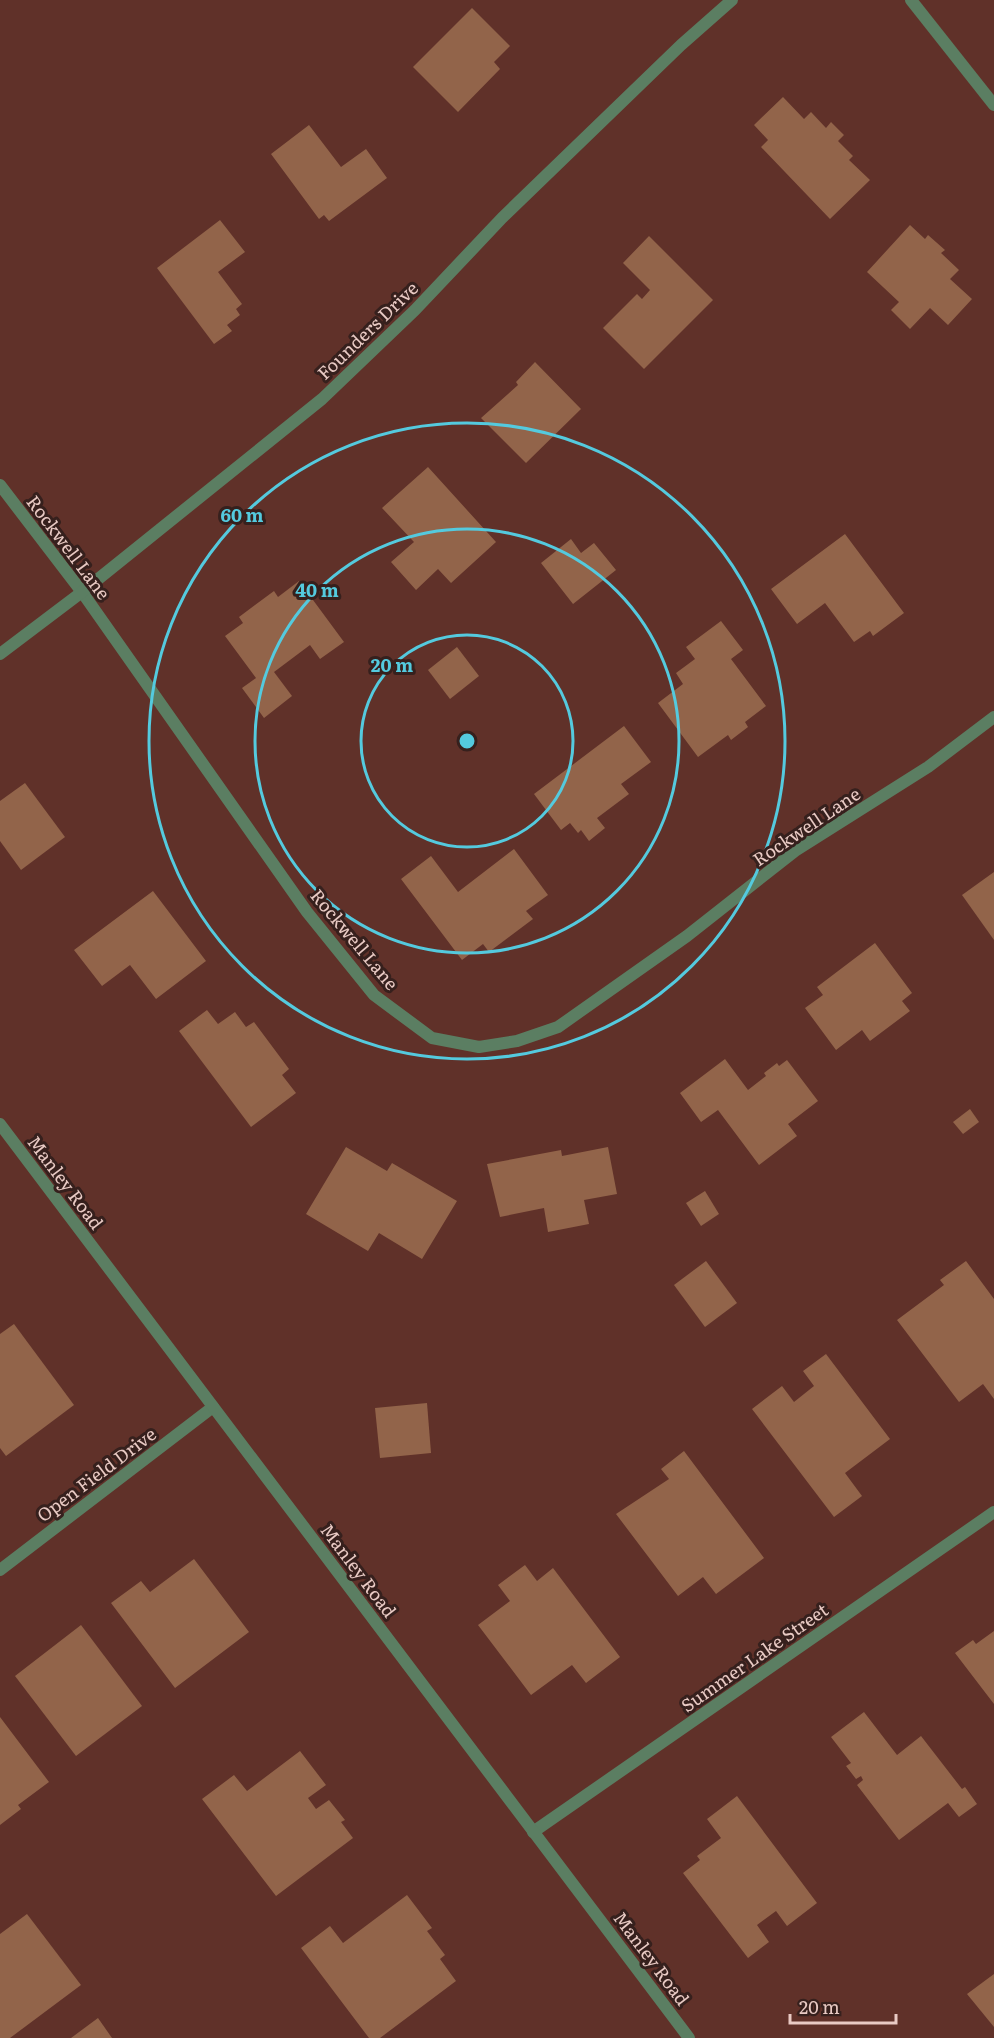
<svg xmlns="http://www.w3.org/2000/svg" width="994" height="2038" font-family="Literata,serif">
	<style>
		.building { fill: #92644a }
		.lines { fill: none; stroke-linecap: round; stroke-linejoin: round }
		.minor { stroke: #5b7e62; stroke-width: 12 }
		.tertiary { stroke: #5b7e62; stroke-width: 12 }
		.ring { fill: none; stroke: #54cade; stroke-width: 3 }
		.labels { text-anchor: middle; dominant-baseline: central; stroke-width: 6; stroke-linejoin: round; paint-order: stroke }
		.street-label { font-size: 18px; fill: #e9cac4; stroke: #36201d }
		.centre { fill: #54cade; stroke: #36201d; stroke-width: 3 }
		.ring-label { font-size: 18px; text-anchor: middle; font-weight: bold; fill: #54cade; stroke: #36201d; stroke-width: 6; stroke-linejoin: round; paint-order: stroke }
	</style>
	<rect width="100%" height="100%" fill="#603129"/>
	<!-- building -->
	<g class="building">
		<path d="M472 8 510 46 494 62 500 69 458 112 413 67Z"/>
		<path d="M783 97 804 119 811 112 826 128 831 122 844 135 838 141 853 156 849 160 870 180 830 219 761 147 768 140 754 125Z"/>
		<path d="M309 125 341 167 366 149 387 178 329 221 324 215 319 219 271 154Z"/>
		<path d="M220 220 245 252 218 272 242 304 236 309 240 315 227 325 232 331 214 344 157 268Z"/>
		<path d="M910 225 925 239 928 235 945 250 941 253 959 270 950 279 972 299 948 325 930 308 910 329 891 310 899 302 867 272Z"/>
		<path d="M649 236 713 300 644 369 603 328 637 294 642 299 650 290 623 263Z"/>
		<path d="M535 362 581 409 526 463 481 418 518 385 516 382Z"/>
		<path d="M428 467 496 542 451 583 438 569 416 590 391 562 414 542 382 508Z"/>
		<path d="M845 534 904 613 873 636 870 631 854 642 825 603 797 624 771 589Z"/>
		<path d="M571 539 581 553 594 543 616 570 573 604 541 563Z"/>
		<path d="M299 581 344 642 320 659 310 645 274 672 292 696 264 718 242 688 256 678 225 636 243 623 239 617 274 591 278 597Z"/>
		<path d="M721 621 743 650 731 659 766 706 745 722 748 727 731 740 728 735 698 757 658 703 683 684 676 673 695 659 686 647Z"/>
		<path d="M457 647 479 676 450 699 428 670Z"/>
		<path d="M624 726 651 762 621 784 629 794 597 818 605 828 589 841 581 830 578 833 570 823 561 830 534 794Z"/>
		<path d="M25 783 65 837 21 870 0 841V801Z"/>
		<path d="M514 849 548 895 526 911 533 919 489 952 483 944 462 960 401 879 431 856 458 892Z"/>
		<path d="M994 872V940L962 895Z"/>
		<path d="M153 891 206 961 156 999 130 965 102 986 74 950Z"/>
		<path d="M875 943 912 993 902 1001 910 1011 870 1041 862 1030 836 1050 805 1008 823 995 817 987Z"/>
		<path d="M207 1010 218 1024 235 1012 246 1027 254 1022 289 1069 282 1075 296 1093 251 1127 179 1031Z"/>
		<path d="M725 1059 748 1090 766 1076 764 1073 777 1063 779 1066 787 1060 818 1101 788 1124 797 1136 759 1165 718 1110 701 1122 680 1093Z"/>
		<path d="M970 1109 979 1122 963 1134 953 1122Z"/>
		<path d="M346 1147 387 1171 392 1163 457 1201 422 1259 379 1233 368 1251 306 1214Z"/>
		<path d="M608 1147 617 1194 584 1200 589 1224 548 1232 544 1208 500 1217 487 1164 561 1150 562 1156Z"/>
		<path d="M705 1191 719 1214 701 1226 686 1203Z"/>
		<path d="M706 1261 737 1303 705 1327 674 1285Z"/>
		<path d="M966 1261 994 1299V1399L983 1384 959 1402 897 1320 944 1285 940 1280Z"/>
		<path d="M14 1324 74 1405 6 1456 0 1448V1334Z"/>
		<path d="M826 1354 890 1439 845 1473 862 1496 834 1517 752 1409 782 1386 794 1402 814 1386 803 1371Z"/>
		<path d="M427 1403 431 1453 380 1458 375 1408Z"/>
		<path d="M684 1451 764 1558 716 1594 703 1577 678 1596 616 1514 669 1479 661 1469Z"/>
		<path d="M194 1559 249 1632 175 1688 111 1603 141 1581 150 1592Z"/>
		<path d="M525 1565 537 1581 553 1568 620 1657 586 1683 572 1665 531 1695 478 1625 510 1601 498 1585Z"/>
		<path d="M81 1625 142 1706 76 1756 15 1676Z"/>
		<path d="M994 1631V1704L955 1653 973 1640 976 1644Z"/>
		<path d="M864 1712 897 1755 921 1736 962 1789 965 1787 977 1804 959 1817 948 1803 899 1840 857 1785 863 1780 861 1776 856 1779 846 1766 851 1763 831 1737Z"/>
		<path d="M0 1717 49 1782 18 1805 21 1809 0 1825Z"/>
		<path d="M300 1751 326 1785 308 1798 316 1809 329 1800 345 1820 341 1822 353 1838 276 1896 202 1799 234 1775 247 1791Z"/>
		<path d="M737 1796 817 1903 787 1926 776 1911 757 1925 769 1942 748 1958 683 1873 700 1860 697 1856 721 1838 707 1819Z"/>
		<path d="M407 1895 432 1928 427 1931 445 1955 440 1959 456 1981 380 2038H369L301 1948 330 1926 343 1943Z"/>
		<path d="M27 1914 81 1985 10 2038H0V1934Z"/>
		<path d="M994 1974V2027L967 1994Z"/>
		<path d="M98 2018 112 2038H71Z"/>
	</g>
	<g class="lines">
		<!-- minor -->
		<g class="minor">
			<path d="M911 0 994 105"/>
			<path d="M0 485 82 592 307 912 374 995 432 1038 479 1047 517 1041 558 1027 687 936 795 851 928 767 994 717"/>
			<path d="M0 654 82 592 322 399 415 310 502 218 681 45 732 0"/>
			<path d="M0 1570 213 1407"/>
			<path d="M533 1832 994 1512"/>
		</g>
		<!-- tertiary -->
		<path class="tertiary" d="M0 1124 689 2038"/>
	</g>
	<!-- distance rings -->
	<g class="ring">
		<circle cx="467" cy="741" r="106"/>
		<circle cx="467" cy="741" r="212"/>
		<circle cx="467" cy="741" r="318"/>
	</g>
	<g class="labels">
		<!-- street labels -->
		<g class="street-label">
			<text transform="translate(367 330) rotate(-44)">Founders Drive</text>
			<text transform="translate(69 547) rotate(53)">Rockwell Lane</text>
			<text transform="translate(806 826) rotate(-34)">Rockwell Lane</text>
			<text transform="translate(355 939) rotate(50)">Rockwell Lane</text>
			<text transform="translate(66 1182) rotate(53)">Manley Road</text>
			<text transform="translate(96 1474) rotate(-37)">Open Field Drive</text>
			<text transform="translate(359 1570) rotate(53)">Manley Road</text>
			<text transform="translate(754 1657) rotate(-35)">Summer Lake Street</text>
			<text transform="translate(652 1958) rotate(53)">Manley Road</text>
		</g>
	</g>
	<circle cx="467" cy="741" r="9" class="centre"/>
	<g class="ring-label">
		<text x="242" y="522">60 m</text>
		<text x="317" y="597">40 m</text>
		<text x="392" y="672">20 m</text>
	</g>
	<!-- scale -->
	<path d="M790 2014v9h106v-9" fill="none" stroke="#e9cac4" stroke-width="3"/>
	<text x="799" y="2014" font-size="18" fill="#e9cac4" stroke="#36201d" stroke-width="4.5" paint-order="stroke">20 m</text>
</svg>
